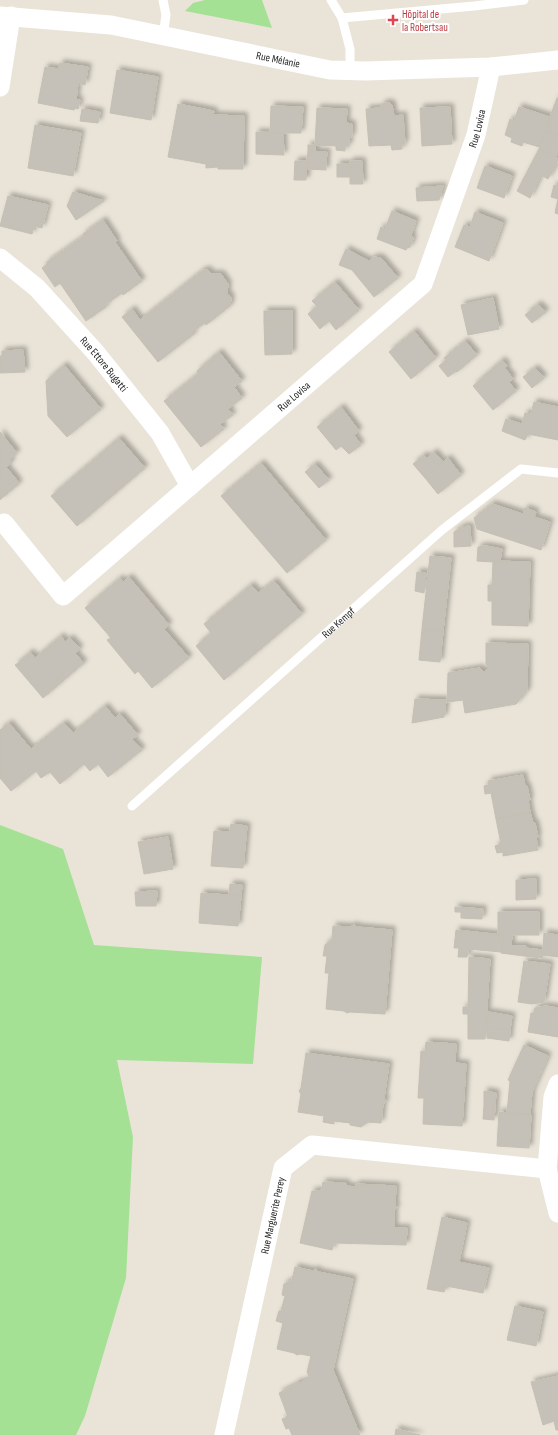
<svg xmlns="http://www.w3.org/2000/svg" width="558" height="1435" font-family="'Sofia Sans Condensed',sans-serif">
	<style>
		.green { fill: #a5e194 }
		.building { fill: #c5c1b8; stroke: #c4c0b2; filter: url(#shadow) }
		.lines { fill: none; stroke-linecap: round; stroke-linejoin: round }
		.service { stroke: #fff; stroke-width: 9 }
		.minor { stroke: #fff; stroke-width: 19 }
		.health-dot { fill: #e0444e; stroke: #fff; stroke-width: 1.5 }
		.labels { text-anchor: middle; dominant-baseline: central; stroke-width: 4; stroke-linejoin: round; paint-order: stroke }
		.health-label { font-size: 11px; fill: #be3a42; stroke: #fff; text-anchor: start }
		.street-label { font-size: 11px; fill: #272727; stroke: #fff }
	</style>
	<defs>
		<filter id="shadow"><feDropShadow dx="3.5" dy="-3.5" stdDeviation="2" flood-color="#0004"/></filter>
	</defs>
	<rect width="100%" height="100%" fill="#eae4d8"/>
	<!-- green -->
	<g class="green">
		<path d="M205 0H262L272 28 185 11 193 3Z"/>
		<path d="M0 825 63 849 94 945 262 957 253 1064 117 1060 133 1137 126 1278 85 1416 76 1435H0Z"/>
	</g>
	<!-- building -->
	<g class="building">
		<path d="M60 63 88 67 85 85 78 83 76 100H80L78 109 75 108 74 110 38 103 45 67 59 69Z"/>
		<path d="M117 70 158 77 151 120 110 113Z"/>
		<path d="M557 98 558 99V136L545 130Z"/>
		<path d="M384 103H390L392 105 394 116 403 115 405 144H402V149L392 150 391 145 369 146 366 109 381 108V105Z"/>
		<path d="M178 104 214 111 213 115 244 116 243 169H218V167L206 168V164L168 157Z"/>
		<path d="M271 106 303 107 301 133H270Z"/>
		<path d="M450 107 452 144 422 146 420 108Z"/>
		<path d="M519 107 550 117 539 147 523 142 522 146 511 142 512 138 505 135 510 119 514 121Z"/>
		<path d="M317 108 347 109 346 123 352 124V137H349V146H345V151L336 150V146L315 145Z"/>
		<path d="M82 109 100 112 98 123 80 121Z"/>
		<path d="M35 125 81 133 73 176 28 168Z"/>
		<path d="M545 130 558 136V152L556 157 539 149Z"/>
		<path d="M256 132 283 133 284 155 256 154Z"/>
		<rect x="308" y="145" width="7" height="6"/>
		<path d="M539 149 558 158V161L548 179 541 175 530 198 517 191Z"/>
		<path d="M308 151 327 152 326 162H307Z"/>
		<path d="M295 161H307L306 180H294Z"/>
		<path d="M350 161H362L363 184H350Z"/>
		<path d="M307 162H326V170L307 169Z"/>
		<rect x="337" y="164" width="13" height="13"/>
		<path d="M485 166 512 176 504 198 477 188Z"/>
		<path d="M554 185 558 186V199L551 197Z"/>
		<path d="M443 186 439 200 417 201 416 188Z"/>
		<path d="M73 192 104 201 76 220 67 206Z"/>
		<path d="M8 196 48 205 42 228 34 226 32 234 0 226Z"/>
		<path d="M558 199V214L555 213Z"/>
		<path d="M392 211 416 221 411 235 413 238 412 242 410 247 407 248 406 250 377 239 381 227 385 229Z"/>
		<path d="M475 212 503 223 489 261 455 247 464 225 470 227Z"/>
		<path d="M103 220 117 241 115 242 142 281 123 295 122 293 105 305 106 307 86 321 60 283 55 287 42 268 47 264V262L84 236 83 234Z"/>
		<path d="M346 249 369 261 374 257 381 258 398 278 374 297 352 270 339 265Z"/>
		<path d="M203 270H208L211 274H221L228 284 227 293 231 298 230 306 206 325 205 323 192 332 194 334 158 362 122 317 132 309 140 320Z"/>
		<path d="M335 282 359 310 336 330 329 321 320 329 308 314 317 306 312 301Z"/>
		<path d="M493 298 499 329 468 335 461 305Z"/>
		<path d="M538 304 546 312 532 323 525 315Z"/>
		<rect x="264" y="311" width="28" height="10"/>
		<path d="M264 321H292V354L265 355Z"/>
		<path d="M414 331 436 358 411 379 389 352Z"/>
		<path d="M465 341 477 355 457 372 444 358Z"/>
		<path d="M23 350 25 372 0 373V356H2V351Z"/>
		<path d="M219 352 242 381 234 387 242 398 228 409 233 415 220 424 224 429 201 447 164 401 198 374 197 371Z"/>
		<path d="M446 360 456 371 448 377 439 366Z"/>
		<path d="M502 360 507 366 505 368 513 379 509 382 516 391 493 410 473 386Z"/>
		<path d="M64 365 101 409 67 437 48 416 46 381Z"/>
		<path d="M535 368 544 378 532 388 523 377Z"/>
		<path d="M534 402 558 407V440L528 434 525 440 502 431 506 419 522 424 525 413 531 414Z"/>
		<path d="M341 407 359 431 354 435 361 445 349 454 341 446 336 450 317 427Z"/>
		<path d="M0 432 17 453 9 460 12 462 6 467 16 479 4 489 8 493 0 500Z"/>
		<path d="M119 438 145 468 77 526 51 496Z"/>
		<path d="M434 452 443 462 425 478 413 464 424 455 427 458Z"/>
		<path d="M448 458 461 475 438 494 425 478Z"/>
		<path d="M261 463 326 540 287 573 221 496Z"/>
		<path d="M315 464 329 480 319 488 305 472Z"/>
		<path d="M16 479 19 484 8 493 4 489Z"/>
		<path d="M492 504 523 514 525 508 536 512 534 517 550 522 541 550 477 529 474 518Z"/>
		<path d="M470 526 471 546 454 547V532L462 527Z"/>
		<path d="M486 546 502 549 500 561H493V562L477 561 478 547Z"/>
		<path d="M430 556 451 558 443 631 422 629Z"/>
		<path d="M493 561 530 562 528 626 492 625V601H488V585H492Z"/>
		<path d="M417 572 426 573 424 593 415 591Z"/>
		<path d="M129 577 169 625 164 629 189 658 152 688 138 671 135 674 107 640 111 638 85 608 120 578 123 582Z"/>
		<path d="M274 581 302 614 224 680 196 646 211 633 204 624 251 585 258 593Z"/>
		<path d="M422 629 443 631 440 662 419 660Z"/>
		<path d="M61 636 63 639 52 649 49 646Z"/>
		<path d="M70 638 80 649 75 653 80 659 42 691 18 663 30 652 35 658 49 646 52 649 63 639 65 642Z"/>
		<path d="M486 643 528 644 527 691 516 704 465 713 463 700 447 702 448 673 480 668 484 672 489 667 486 664Z"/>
		<path d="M80 659 84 663 43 698 15 665 18 663 42 691Z"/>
		<path d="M415 699 446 700 444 717 412 723Z"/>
		<path d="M105 706 115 718 120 714 138 735 132 739 142 750 108 777 98 764 90 771 84 764 60 784 50 772 41 778 36 771 11 791 0 778V730L9 723 31 749 64 723 73 733Z"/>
		<path d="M523 775 525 786H527L530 800H528L530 812 496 819 491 793 485 794 484 786 489 785 488 781Z"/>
		<path d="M530 812 533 823H535L538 837H536L538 850 503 856V852L497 853 495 846 501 844 496 819Z"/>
		<path d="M231 824 247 826 243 868 211 866 214 831 230 832Z"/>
		<path d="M168 837 173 869 144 874 138 842Z"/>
		<path d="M536 879V899L516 900V880Z"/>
		<path d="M230 884 242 885 241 896 229 895Z"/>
		<path d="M157 891 156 906H136L135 892Z"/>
		<path d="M201 893 241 896 238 926 199 923Z"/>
		<path d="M455 907 483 909 482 919 461 918V912H455Z"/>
		<path d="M498 912H539V935H512L511 946H526L524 956 501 953 503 935H498Z"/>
		<path d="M354 925 357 927 392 930 385 1014 350 1012 347 1013 344 1011 326 1009 329 973H325L327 956H323L325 945 332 939 333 926 350 927Z"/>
		<path d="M456 930 503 935 501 952 468 949 467 957H458L459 948H454Z"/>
		<path d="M544 933 558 935V957L543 955 542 958 524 956 525 948 543 950Z"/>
		<path d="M469 957 490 959 485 1039H468V1014H463V1007H468Z"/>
		<path d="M524 961 550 964 544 1002 532 1004 518 1002Z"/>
		<path d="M546 1006 558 1008V1037L528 1032 531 1013H534L535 1008Z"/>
		<path d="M488 1012 512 1016 510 1030 487 1027Z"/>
		<path d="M487 1027 510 1030 509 1041 487 1038Z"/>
		<path d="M426 1042 456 1044 455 1063 466 1064 462 1126 423 1124 424 1098H418L421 1051 425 1052Z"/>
		<path d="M524 1045 548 1056 532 1092 530 1114 507 1113 510 1081 508 1080Z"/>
		<path d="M306 1053 389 1064 384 1098 386 1102 383 1104 381 1123 368 1122 361 1127 350 1125V1123L334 1121V1124L323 1122 324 1116 298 1112 301 1094 299 1091 301 1088Z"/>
		<path d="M484 1091 496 1093 495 1106 484 1105Z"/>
		<path d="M484 1105 495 1106 494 1120 483 1119Z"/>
		<path d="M499 1112 531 1115 529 1148 497 1146Z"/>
		<path d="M323 1182 346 1183V1186L356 1187V1184L396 1186 395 1205 397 1208 394 1210V1228H407L406 1245 334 1243 332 1250 300 1243 312 1191H321Z"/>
		<path d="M442 1217 467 1223 459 1262 489 1268 483 1293 446 1286 444 1292 427 1289Z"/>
		<path d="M295 1267 313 1271 316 1269 319 1272 353 1279 333 1370 360 1435H292L289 1428 286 1429 282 1419 288 1417 279 1393 295 1385 297 1382 300 1383 310 1378 307 1372 311 1356 300 1354 297 1355 294 1353 277 1349 283 1323 276 1321 279 1311H281L285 1296 282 1295 284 1284 292 1280Z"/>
		<path d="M515 1306 543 1312 536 1346 507 1340Z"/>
		<path d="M558 1376V1430H556L554 1421 543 1425 531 1382Z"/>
		<path d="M396 1429 420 1435H395Z"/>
	</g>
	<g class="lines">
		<!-- service -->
		<g class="service">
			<path d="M331 0 342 18 350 49V71"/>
			<path d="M342 18 474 6 524 0"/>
			<path d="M163 36 166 15 163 0"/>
			<path id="s1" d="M132 806 442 530 521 469 558 473"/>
		</g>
		<!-- minor -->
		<g class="minor">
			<path id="s2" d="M0 16 111 25 330 70 366 71 491 67 558 60"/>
			<path d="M0 87 11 16"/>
			<path id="s3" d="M0 258 37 288 96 353 160 433 190 486"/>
			<path id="s4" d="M4 523 63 596 423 284 476 135 491 67"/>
			<path d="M558 1084 553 1097 547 1169 558 1213"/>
			<path id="s5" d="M224 1435 283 1168 312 1145 547 1169"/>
		</g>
	</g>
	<!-- markers -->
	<path class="health-dot" d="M391 14h4v4h4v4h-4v4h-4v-4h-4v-4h4z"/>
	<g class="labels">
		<!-- health labels -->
		<g class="health-label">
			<text x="402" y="14">Hôpital de<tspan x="402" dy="13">la Robertsau</tspan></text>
		</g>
		<!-- street labels -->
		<g class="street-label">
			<text stroke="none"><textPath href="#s2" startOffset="282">Rue Mélanie</textPath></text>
			<text stroke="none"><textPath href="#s4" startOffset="735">Rue Lovisa</textPath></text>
			<text stroke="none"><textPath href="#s3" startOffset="149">Rue Ettore Bugatti</textPath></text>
			<text stroke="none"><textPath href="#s4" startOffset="399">Rue Lovisa</textPath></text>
			<text stroke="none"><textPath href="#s1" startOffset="276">Rue Kempf</textPath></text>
			<text stroke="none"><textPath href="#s5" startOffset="225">Rue Marguerite Perey</textPath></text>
		</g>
	</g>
</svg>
